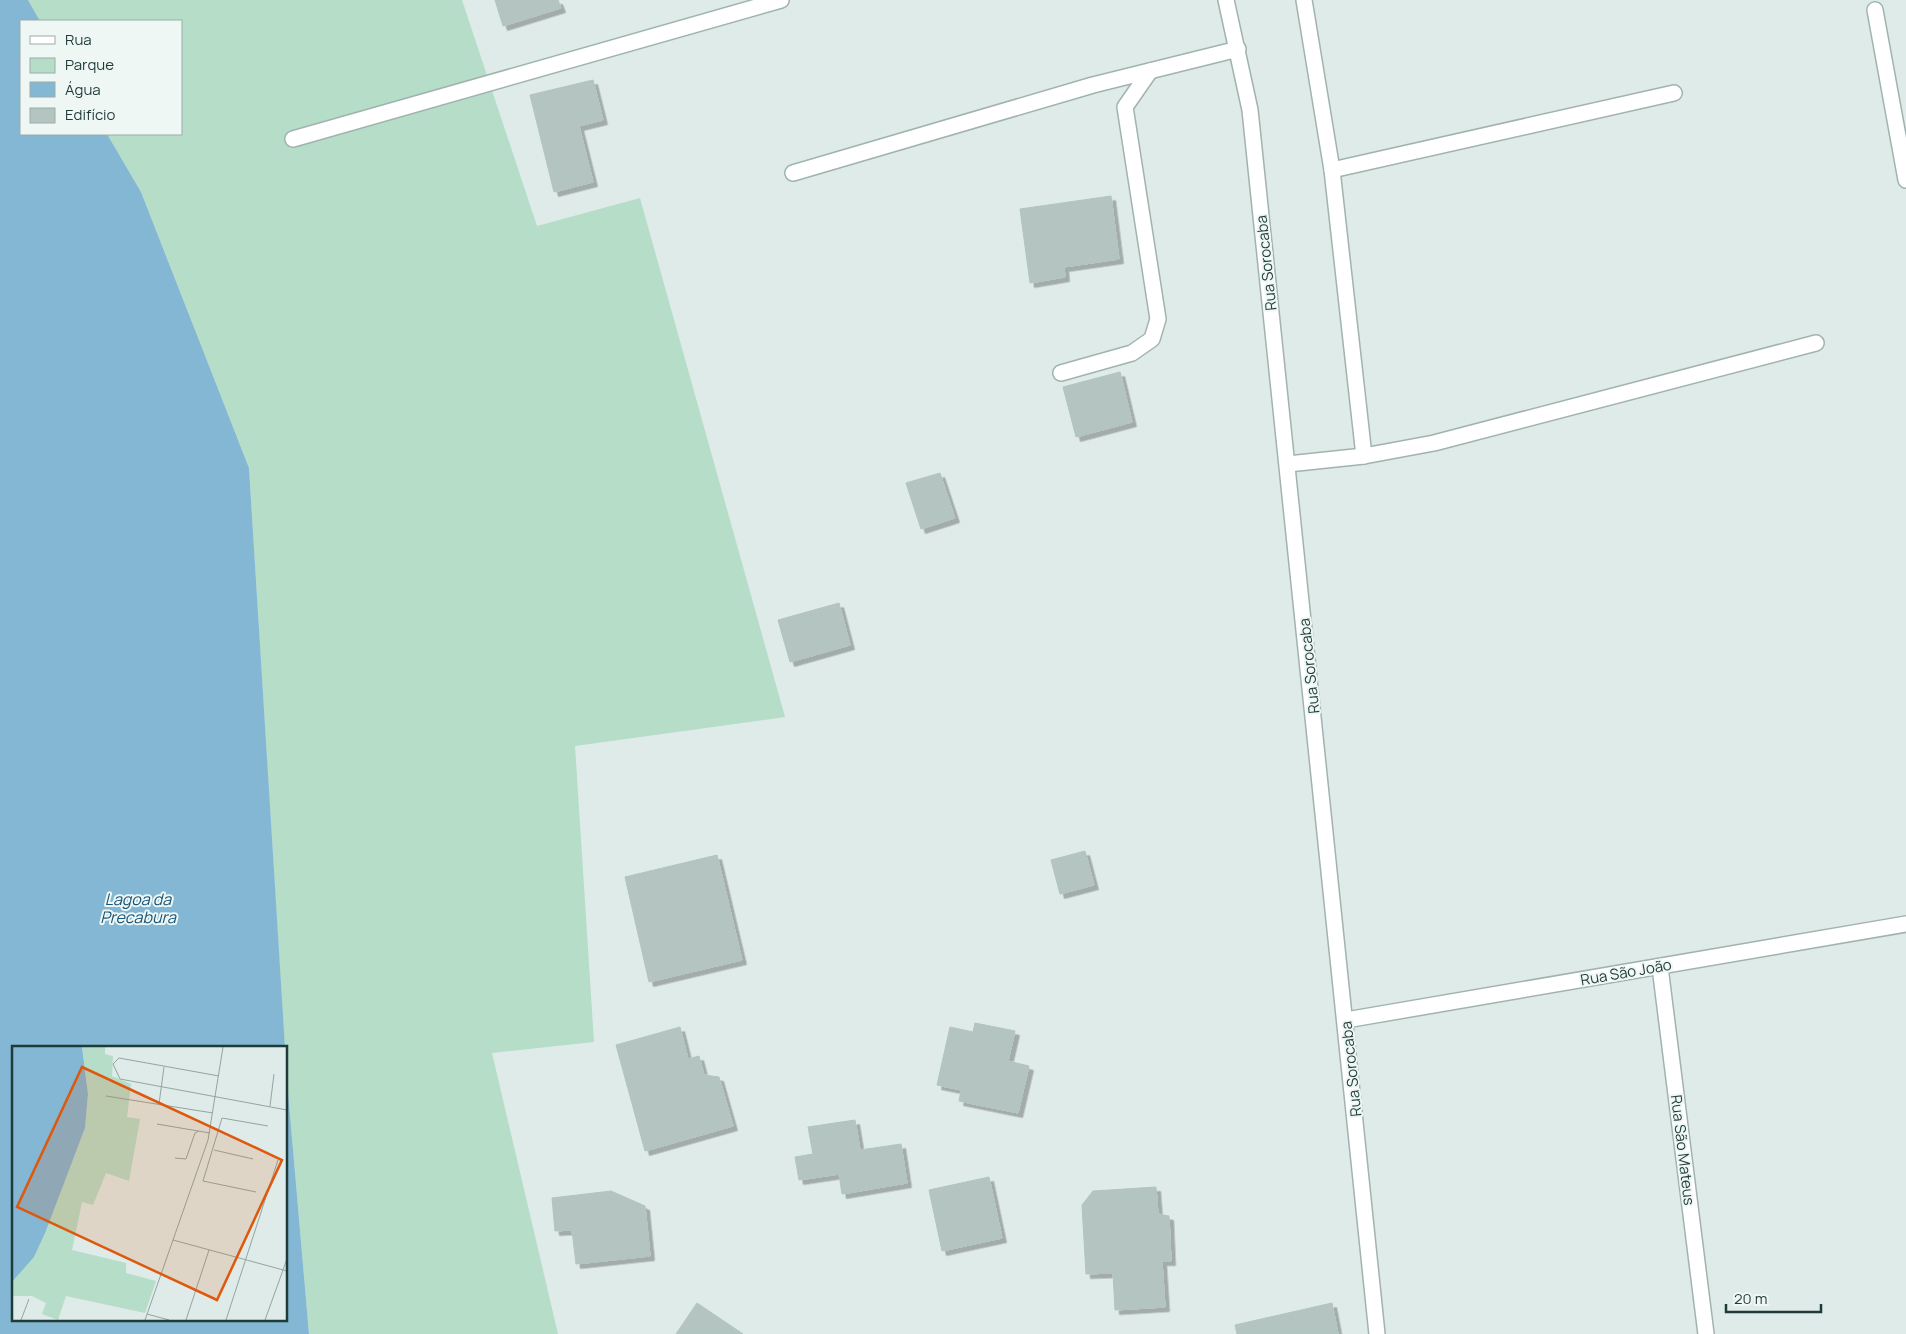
<svg xmlns="http://www.w3.org/2000/svg" width="1906" height="1334" font-family="Manrope,sans-serif">
	<style>
		.green { fill: #b6ddc8 }
		.water { fill: #83b7d3 }
		.building { fill: #b4c5c1; stroke: #b1c4c0; filter: url(#shadow) }
		.lines { fill: none; stroke-linecap: round; stroke-linejoin: round }
		.lane-casing { stroke: #a1b3b0; stroke-width: 18 }
		.street-casing { stroke: #a1b3b0; stroke-width: 18 }
		.lane { stroke: #fff; stroke-width: 15 }
		.street { stroke: #fff; stroke-width: 15 }
		.labels { text-anchor: middle; dominant-baseline: central; stroke-width: 4; stroke-linejoin: round; paint-order: stroke }
		.street-label { font-size: 15px; fill: #1f3b39; stroke: #eff7f5 }
		.water-label { font-size: 16px; font-style: italic; fill: #185578; stroke: #eff7f5 }
		.inset-road { fill: none; stroke: #92a5a2; stroke-width: 1 }
		.view { fill: #de580e; fill-opacity: 0.15; stroke: #de580e; stroke-width: 2.5 }
		.inset-edge { fill: none; stroke: #1f3b39; stroke-width: 2.5 }
	</style>
	<defs>
		<filter id="shadow"><feDropShadow dx="4.5" dy="4.5" stdDeviation="0" flood-color="#0004"/></filter>
	</defs>
	<rect width="100%" height="100%" fill="#deebe8"/>
	<!-- green -->
	<path class="green" d="M28 0H462L537 226 640 198 785 717 575 746 594 1042 492 1053 558 1334H309L286 1070 249 468 141 192 107 134H181V21H40Z"/>
	<!-- water -->
	<path class="water" d="M0 0H28L40 21H21V134H107L141 192 249 468 285 1048H14V1320H286V1069L309 1334H0Z"/>
	<!-- building -->
	<g class="building">
		<path d="M495 0H558L561 8 503 26Z"/>
		<path d="M593 80 603 120 579 126 593 182 554 192 530 95Z"/>
		<path d="M1111 196 1119 259 1064 267 1065 277 1030 283 1020 209Z"/>
		<path d="M1120 372 1132 422 1076 437 1063 387Z"/>
		<path d="M940 473 955 518 921 529 906 483Z"/>
		<path d="M839 603 850 645 790 662 778 620Z"/>
		<path d="M1085 851 1094 885 1060 894 1051 860Z"/>
		<path d="M717 855 742 960 649 982 625 877Z"/>
		<path d="M975 1023 1015 1031 1008 1061 1029 1066 1018 1113 959 1101 961 1090 937 1085 950 1027 973 1032Z"/>
		<path d="M680 1027 688 1059 699 1056 704 1075 719 1077 733 1126 645 1151 616 1045Z"/>
		<path d="M855 1120 860 1150 901 1144 907 1183 842 1194 839 1174 799 1180 795 1157 813 1154 808 1127Z"/>
		<path d="M989 1177 1002 1238 942 1251 929 1190Z"/>
		<path d="M1156 1187 1158 1214 1169 1216 1171 1261H1162L1165 1307 1115 1310 1113 1273 1086 1274 1082 1205 1093 1191Z"/>
		<path d="M611 1191 645 1206 650 1256 576 1264 572 1230 555 1231 552 1198Z"/>
		<path d="M697 1303 743 1334H676Z"/>
		<path d="M1332 1303 1338 1334H1237L1235 1325Z"/>
	</g>
	<g class="lines">
		<defs>
			<g id="lane">
				<path d="M793 173 1093 85 1238 49"/>
				<path d="M1061 373 1132 353 1152 339 1158 319 1125 107 1150 71"/>
			</g>
			<g id="street">
				<path d="M1226 0 1250 110 1377 1334"/>
				<path d="M1304 0 1332 170 1364 456 1434 443 1816 343"/>
				<path d="M1875 10 1906 180"/>
				<path d="M293 139 781 0"/>
				<path d="M1332 170 1674 93"/>
				<path d="M1288 464 1364 456"/>
				<path d="M1660 967 1706 1334"/>
				<path d="M1346 1020 1906 924"/>
			</g>
		</defs>
		<!-- lane casing -->
		<use href="#lane" class="lane-casing"/>
		<!-- street casing -->
		<use href="#street" class="street-casing"/>
		<!-- lane -->
		<use href="#lane" class="lane"/>
		<!-- street -->
		<use href="#street" class="street"/>
	</g>
	<g class="labels">
		<!-- street labels -->
		<g class="street-label">
			<text transform="translate(1266 263) rotate(-96)">Rua Sorocaba</text>
			<text transform="translate(1309 666) rotate(-96)">Rua Sorocaba</text>
			<text transform="translate(1626 972) rotate(-10)">Rua São João</text>
			<text transform="translate(1351 1069) rotate(-96)">Rua Sorocaba</text>
			<text transform="translate(1683 1150) rotate(83)">Rua São Mateus</text>
		</g>
		<!-- water labels -->
		<g class="water-label">
			<text x="138" y="899">Lagoa da<tspan x="138" dy="18">Precabura</tspan></text>
		</g>
	</g>
	<!-- overview -->
	<g transform="translate(12 1046)">
		<rect width="275" height="275" fill="#deebe8"/>
		<path d="M70 1H93V8L101 10 100 30 119 38 115 71 128 73 117 135 94 127 81 159 70 156 60 204 114 217V227L144 235 133 267 54 250 46 274 30 268 34 257 20 250H0V236L22 211 73 82 76 48Z" fill="#b6ddc8"/>
		<path d="M0 1H70L76 48 73 82 33 187 22 211 0 236Z" fill="#83b7d3"/>
		<path class="inset-road" d="M207 30 107 12 101 18 108 33 275 64M94 50 201 67M147 58 152 21M258 60 262 28M145 78 198 87M202 104 241 113M163 112 174 113 183 87 187 85M244 146 191 135 210 72 256 80M161 194 275 225M135 268 157 274M9 274 17 253M133 274 196 94 211 1M174 274 197 204M214 274 266 114M253 274 275 213"/>
		<path class="view" d="M70 21 270 114 205 254 5 161Z"/>
		<rect width="275" height="275" class="inset-edge"/>
	</g>
	<!-- legend -->
	<rect x="20" y="20" width="162" height="115" fill="#eff7f5" stroke="#9cacaa"/>
	<rect x="30" y="36" width="25" height="8" fill="#ffffff" stroke="#9cacaa"/>
	<text x="65" y="45" font-size="15" fill="#1f3b39">Rua</text>
	<rect x="30" y="58" width="25" height="15" fill="#b6ddc8" stroke="#9cacaa"/>
	<text x="65" y="70" font-size="15" fill="#1f3b39">Parque</text>
	<rect x="30" y="82" width="25" height="15" fill="#83b7d3" stroke="#9cacaa"/>
	<text x="65" y="95" font-size="15" fill="#1f3b39">Água</text>
	<rect x="30" y="108" width="25" height="15" fill="#b4c5c1" stroke="#9cacaa"/>
	<text x="65" y="120" font-size="15" fill="#1f3b39">Edifício</text>
	<!-- scale -->
	<path d="M1726 1304v8h95v-8" fill="none" stroke="#1f3b39" stroke-width="2.5"/>
	<text x="1734" y="1304" font-size="15" fill="#1f3b39" stroke="#eff7f5" stroke-width="4" paint-order="stroke">20 m</text>
</svg>
